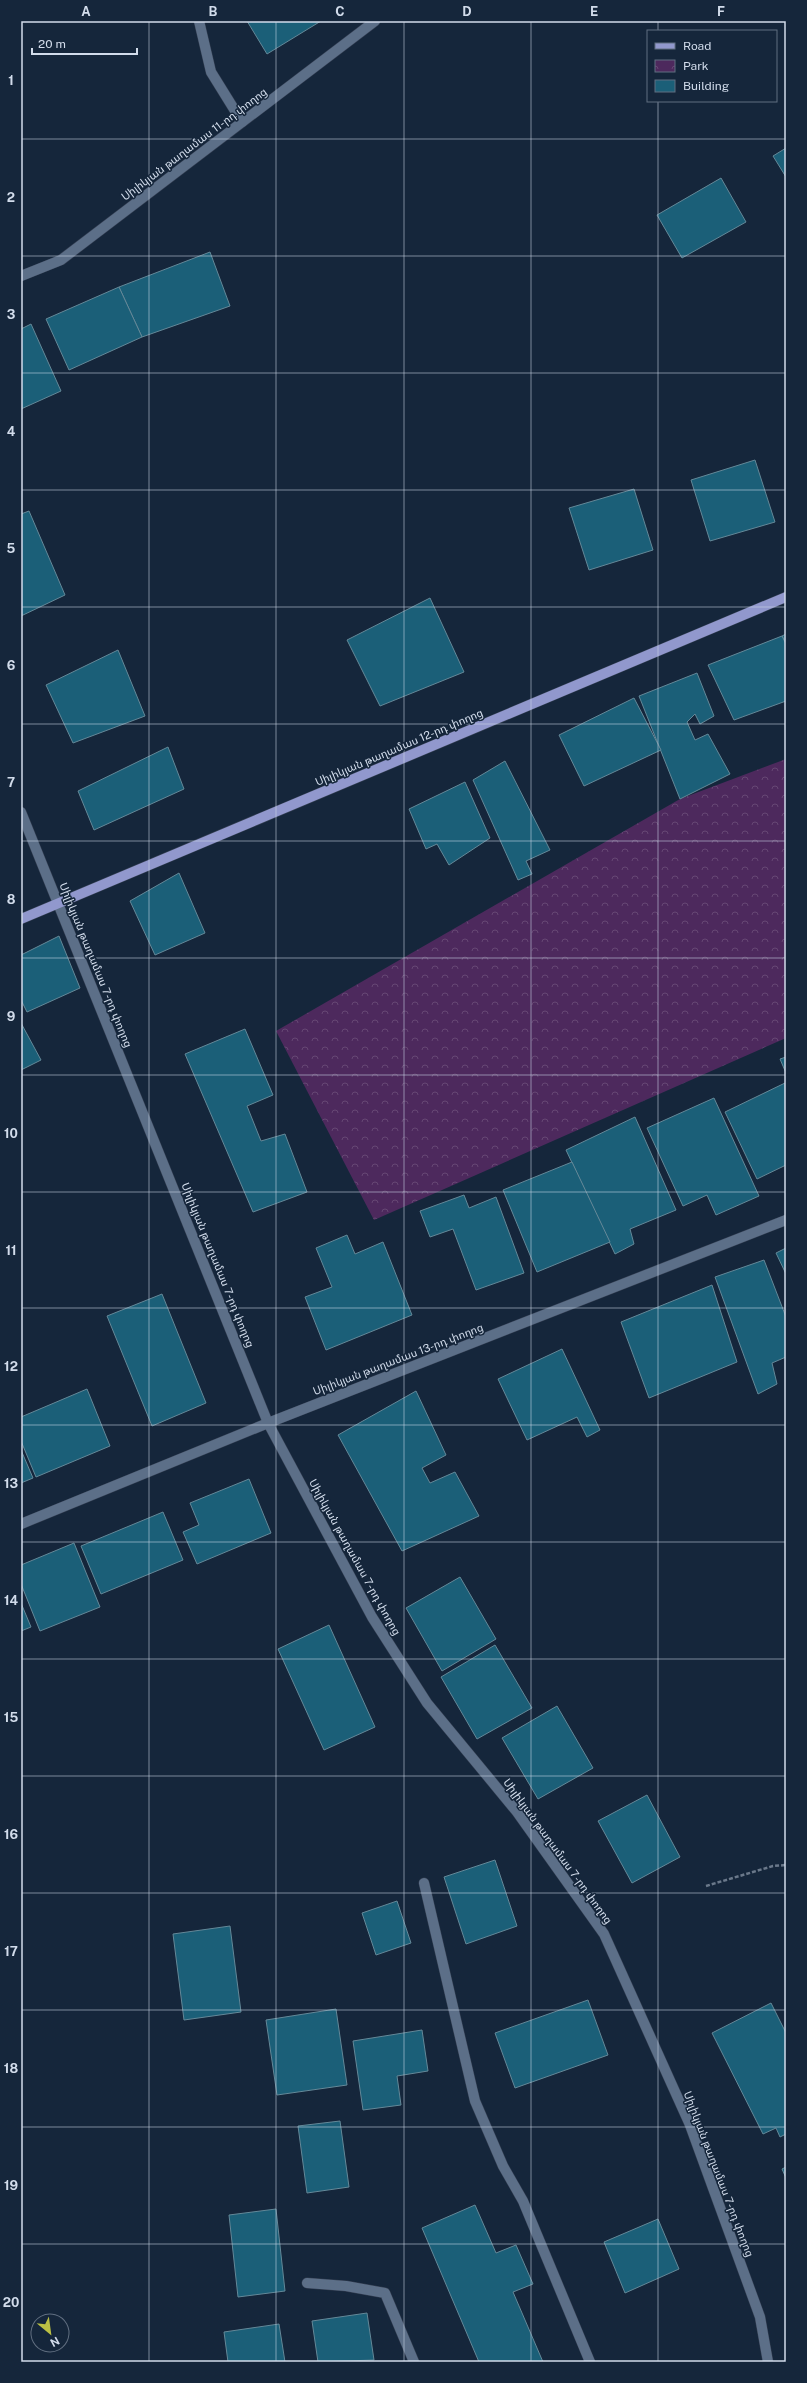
<svg xmlns="http://www.w3.org/2000/svg" width="807" height="2383" font-family="'Public Sans','Noto Sans Armenian',sans-serif">
	<style>
		.park { fill: url(#park-crowns) }
		.building { fill: #1b5f78; stroke: #648898 }
		.lines { fill: none; stroke-linecap: round; stroke-linejoin: round }
		.minor-casing { stroke: #343f52; stroke-width: 11 }
		.major-casing { stroke: #343f52; stroke-width: 11 }
		.path { stroke: #6a788a; stroke-width: 2.5; stroke-dasharray: 4 2; stroke-linecap: butt }
		.minor { stroke: #5c6f88; stroke-width: 10 }
		.major { stroke: #9198cd; stroke-width: 10 }
		.grid { fill: none; stroke: #d2dceb; stroke-width: 1; stroke-opacity: 0.55 }
		.labels { text-anchor: middle; dominant-baseline: central; stroke-width: 3; stroke-linejoin: round; paint-order: stroke }
		.street-label { font-size: 11px; fill: #d2dceb; stroke: #15263b }
		.neatline { fill: none; stroke: #d2dceb; stroke-width: 1.5 }
		.grid-label { font-size: 13px; text-anchor: middle; font-weight: bold; fill: #d2dceb }
	</style>
	<defs>
		<pattern id="park-crowns" width="20" height="18" patternUnits="userSpaceOnUse"><rect width="20" height="18" fill="#4d295d"/><path d="M2 6a3 3 0 1 1 6 0M12 15a3 3 0 1 1 6 0" fill="none" stroke="#664774"/></pattern>
	</defs>
	<rect width="100%" height="100%" fill="#15263b"/>
	<!-- park -->
	<path class="park" d="M786 759V1038L374 1220 276 1031 680 799Z"/>
	<!-- building -->
	<g class="building">
		<path d="M247 21H321L267 54Z"/>
		<path d="M786 148V177L773 156Z"/>
		<path d="M721 178 746 222 682 258 657 215Z"/>
		<path d="M210 252 230 306 142 337 119 287Z"/>
		<path d="M119 287 142 337 69 370 46 319Z"/>
		<path d="M31 324 61 391 21 409V329Z"/>
		<path d="M755 460 775 522 710 541 691 480Z"/>
		<path d="M634 489 653 550 589 570 569 508Z"/>
		<path d="M29 511 65 595 21 616V514Z"/>
		<path d="M430 598 464 672 380 706 347 640Z"/>
		<path d="M786 634V644L782 636Z"/>
		<path d="M782 636 786 644V701L734 720 708 665Z"/>
		<path d="M118 650 145 716 73 743 46 685Z"/>
		<path d="M697 673 714 716 700 724 695 714 687 722 695 740 708 734 730 774 680 799 639 696Z"/>
		<path d="M634 698 661 750 584 786 559 735Z"/>
		<path d="M168 747 184 789 94 830 78 791Z"/>
		<path d="M505 761 550 850 526 861 532 874 518 880 473 780Z"/>
		<path d="M465 782 490 838 449 865 437 844 426 849 409 809Z"/>
		<path d="M179 873 205 933 155 955 130 901Z"/>
		<path d="M59 936 80 988 27 1012 21 1000V955Z"/>
		<path d="M21 1023 41 1060 21 1070Z"/>
		<path d="M245 1029 273 1095 247 1106 261 1141 285 1134 307 1192 253 1212 185 1054Z"/>
		<path d="M786 1057V1073L780 1059Z"/>
		<path d="M785 1083 786 1165 757 1179 725 1112Z"/>
		<path d="M714 1098 759 1196 716 1215 707 1195 683 1206 647 1128Z"/>
		<path d="M635 1117 676 1210 630 1229 634 1244 615 1254 566 1150Z"/>
		<path d="M572 1162 610 1242 537 1272 503 1190Z"/>
		<path d="M464 1195 469 1208 496 1197 524 1273 476 1290 453 1229 430 1237 420 1211Z"/>
		<path d="M347 1235 355 1254 383 1242 412 1315 326 1350 305 1297 332 1287 316 1248Z"/>
		<path d="M786 1248V1274L776 1253Z"/>
		<path d="M764 1260 786 1317V1357L772 1363 777 1384 758 1394 715 1277Z"/>
		<path d="M712 1285 737 1362 649 1398 621 1322Z"/>
		<path d="M162 1294 206 1403 152 1426 107 1316Z"/>
		<path d="M562 1349 600 1430 587 1437 577 1417 527 1440 498 1379Z"/>
		<path d="M87 1389 110 1446 36 1477 21 1441V1417Z"/>
		<path d="M416 1391 446 1455 422 1468 430 1483 455 1472 479 1516 402 1551 338 1435Z"/>
		<path d="M21 1450 33 1478 21 1483Z"/>
		<path d="M249 1479 271 1533 197 1564 183 1532 199 1525 190 1503Z"/>
		<path d="M163 1512 183 1560 101 1594 81 1546Z"/>
		<path d="M74 1543 100 1607 40 1631 21 1584V1565Z"/>
		<path d="M460 1577 496 1639 442 1671 406 1608Z"/>
		<path d="M21 1603 31 1627 21 1631Z"/>
		<path d="M329 1625 375 1727 324 1750 278 1649Z"/>
		<path d="M495 1645 532 1708 477 1739 441 1677Z"/>
		<path d="M557 1706 593 1768 538 1799 502 1738Z"/>
		<path d="M647 1795 680 1857 632 1883 598 1821Z"/>
		<path d="M495 1860 517 1926 466 1944 444 1877Z"/>
		<path d="M397 1901 411 1943 376 1955 362 1913Z"/>
		<path d="M230 1926 241 2012 184 2020 173 1934Z"/>
		<path d="M588 2000 608 2055 515 2088 495 2033Z"/>
		<path d="M771 2003 786 2033V2134L780 2137 776 2128 763 2134 712 2033Z"/>
		<path d="M336 2009 347 2085 277 2095 266 2020Z"/>
		<path d="M422 2030 428 2071 397 2076 401 2105 363 2110 353 2041Z"/>
		<path d="M340 2121 349 2187 307 2193 298 2126Z"/>
		<path d="M786 2167V2178L782 2169Z"/>
		<path d="M475 2205 496 2253 516 2245 533 2284 513 2292 543 2362H479L422 2228Z"/>
		<path d="M276 2209 285 2291 238 2297 229 2215Z"/>
		<path d="M658 2219 679 2269 625 2293 604 2242Z"/>
		<path d="M367 2313 374 2360 318 2362 312 2321Z"/>
		<path d="M279 2324 285 2362H228L224 2332Z"/>
	</g>
	<g class="lines">
		<defs>
			<g id="minor">
				<path d="M199 21 211 72 242 122"/>
				<path d="M21 276 61 260 375 21"/>
				<path d="M21 812 268 1423 372 1617 427 1703 517 1812 604 1934 690 2125 760 2317 768 2362"/>
				<path d="M21 1524 268 1423 786 1220"/>
				<path d="M424 1883 475 2101 503 2166 523 2201 590 2362"/>
				<path d="M307 2283 346 2286 385 2293 414 2362"/>
			</g>
			<path id="major" d="M21 919 786 597"/>
		</defs>
		<!-- minor casing -->
		<use href="#minor" class="minor-casing"/>
		<!-- major casing -->
		<use href="#major" class="major-casing"/>
		<!-- path -->
		<path class="path" d="M706 1886 773 1866 786 1865"/>
		<!-- minor -->
		<use href="#minor" class="minor"/>
		<!-- major -->
		<use href="#major" class="major"/>
	</g>
	<!-- grid -->
	<path class="grid" d="M149 21V2362M276 21V2362M404 21V2362M531 21V2362M658 21V31M658 101V2362M21 139H786M21 256H786M21 373H786M21 490H786M21 607H786M21 724H786M21 841H786M21 958H786M21 1075H786M21 1192H786M21 1308H786M21 1425H786M21 1542H786M21 1659H786M21 1776H786M21 1893H786M21 2010H786M21 2127H786M21 2244H786"/>
	<g class="labels">
		<!-- street labels -->
		<g class="street-label">
			<text transform="translate(194 144) rotate(-37)">Սիլիկյան թաղամաս 11-րդ փողոց</text>
			<text transform="translate(399 747) rotate(-23)">Սիլիկյան թաղամաս 12-րդ փողոց</text>
			<text transform="translate(96 965) rotate(68)">Սիլիկյան թաղամաս 7-րդ փողոց</text>
			<text transform="translate(218 1265) rotate(68)">Սիլիկյան թաղամաս 7-րդ փողոց</text>
			<text transform="translate(398 1359) rotate(-21)">Սիլիկյան թաղամաս 13-րդ փողոց</text>
			<text transform="translate(355 1557) rotate(61)">Սիլիկյան թաղամաս 7-րդ փողոց</text>
			<text transform="translate(558 1851) rotate(54)">Սիլիկյան թաղամաս 7-րդ փողոց</text>
			<text transform="translate(719 2174) rotate(69)">Սիլիկյան թաղամաս 7-րդ փողոց</text>
		</g>
	</g>
	<!-- border -->
	<rect width="807" height="2383" fill="none" stroke="#15263b" stroke-width="44"/>
	<!-- legend -->
	<rect x="647" y="30" width="130" height="72" fill="#15263b" stroke="#616f81"/>
	<rect x="655" y="43" width="20" height="6" fill="#9198cd" stroke="#616f81"/>
	<text x="683" y="50" font-size="12" fill="#d2dceb">Road</text>
	<rect x="655" y="60" width="20" height="12" fill="url(#park-crowns)" stroke="#616f81"/>
	<text x="683" y="70" font-size="12" fill="#d2dceb">Park</text>
	<rect x="655" y="80" width="20" height="12" fill="#1b5f78" stroke="#616f81"/>
	<text x="683" y="90" font-size="12" fill="#d2dceb">Building</text>
	<!-- north arrow -->
	<g transform="translate(50 2333) rotate(151)"><circle r="19" fill="#15263b" stroke="#616f81"/>
	<path d="M0-3L7 15L0 10L-7 15Z" fill="#bbc044"/>
	<text y="-6" font-size="11" font-weight="bold" text-anchor="middle" fill="#d2dceb">N</text>
	</g>
	<!-- scale -->
	<path d="M32 48v6h105v-6" fill="none" stroke="#d2dceb" stroke-width="2"/>
	<text x="38" y="48" font-size="12" fill="#d2dceb" stroke="#15263b" stroke-width="3" paint-order="stroke">20 m</text>
	<rect x="22" y="22" width="763" height="2339" class="neatline"/>
	<g class="grid-label">
		<text x="86" y="16">A</text>
		<text x="213" y="16">B</text>
		<text x="340" y="16">C</text>
		<text x="467" y="16">D</text>
		<text x="594" y="16">E</text>
		<text x="721" y="16">F</text>
		<text x="11" y="85">1</text>
		<text x="11" y="202">2</text>
		<text x="11" y="319">3</text>
		<text x="11" y="436">4</text>
		<text x="11" y="553">5</text>
		<text x="11" y="670">6</text>
		<text x="11" y="787">7</text>
		<text x="11" y="904">8</text>
		<text x="11" y="1021">9</text>
		<text x="11" y="1138">10</text>
		<text x="11" y="1255">11</text>
		<text x="11" y="1371">12</text>
		<text x="11" y="1488">13</text>
		<text x="11" y="1605">14</text>
		<text x="11" y="1722">15</text>
		<text x="11" y="1839">16</text>
		<text x="11" y="1956">17</text>
		<text x="11" y="2073">18</text>
		<text x="11" y="2190">19</text>
		<text x="11" y="2307">20</text>
	</g>
</svg>
